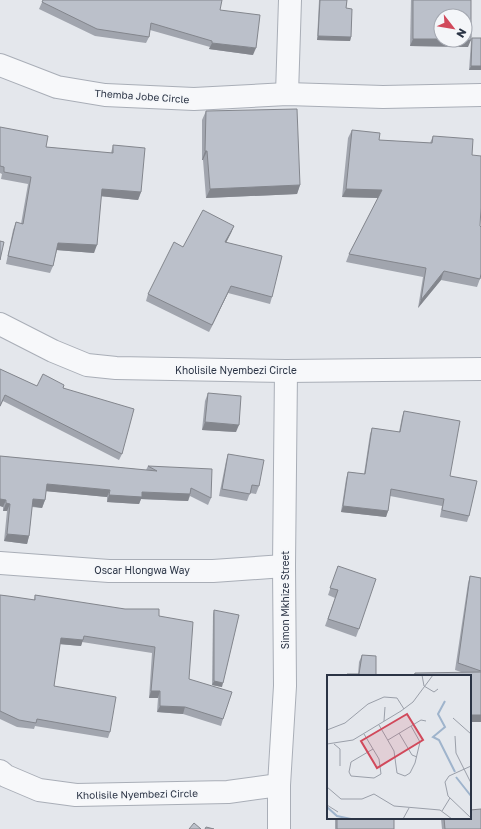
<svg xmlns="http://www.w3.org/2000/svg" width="481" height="829" font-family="'Golos Text',sans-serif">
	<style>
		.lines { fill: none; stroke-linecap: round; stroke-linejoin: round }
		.street-casing { stroke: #a9aeb7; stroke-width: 24 }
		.street { stroke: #f7f8fa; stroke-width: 22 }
		.wall { fill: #a1a5ae }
		.shaded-wall { fill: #83868d }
		.building { fill: #bbc0ca; stroke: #83868d }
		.labels { text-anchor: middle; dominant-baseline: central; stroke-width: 3; stroke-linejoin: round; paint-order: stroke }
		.street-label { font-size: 10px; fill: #2b3445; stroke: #f4f6f9 }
		.inset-river { fill: none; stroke: #9fb4cc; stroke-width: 2 }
		.inset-road { fill: none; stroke: #9a9fa9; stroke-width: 1 }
		.view { fill: #d1495b; fill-opacity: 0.15; stroke: #d1495b; stroke-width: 2 }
		.inset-edge { fill: none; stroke: #2b3445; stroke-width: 2 }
	</style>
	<rect width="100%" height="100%" fill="#e4e7ec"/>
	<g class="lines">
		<defs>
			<g id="street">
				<path d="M0 65 57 87 105 95 194 99 287 94 383 97 481 95"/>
				<path d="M287 94 290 0"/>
				<path d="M0 324 53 351 87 365 116 368 286 371 481 369"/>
				<path d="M0 563 109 571H213L284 566"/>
				<path d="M0 771 6 776 39 790 76 795 228 792 279 785"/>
				<path d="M279 829V785L285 686 284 566 286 371"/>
			</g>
		</defs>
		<!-- street casing -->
		<use href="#street" class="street-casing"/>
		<!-- street -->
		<use href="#street" class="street"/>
	</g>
	<!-- wall -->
	<g class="wall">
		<path d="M43 0 220 10 253 55 209 49 210 47 150 30 149 37 146 43 95 36 39 9Z"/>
		<path d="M319 0H347L346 8 351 37 350 41 317 40Z"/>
		<path d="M411 0H471L468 47 410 46Z"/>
		<path d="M472 38H481V70H469L471 42Z"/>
		<path d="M206 111 300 185 297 194 206 198 203 160H202V120Z"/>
		<path d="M0 127 46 147 111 153 113 145 141 192 138 200 101 196 94 253 57 250 53 266 50 273 6 264 13 230 16 222 21 224 28 184 1 179 2 174 0 173Z"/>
		<path d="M352 130 379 140 430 143 433 136 472 155 480 226 481 227V276L477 287 441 280 418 308 423 277 346 262 349 254 378 198 342 197 348 138Z"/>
		<path d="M234 226 231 233 226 242 272 297 270 304 228 293 209 332 146 301 148 294 183 247Z"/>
		<path d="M0 369 37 386 63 388 122 454 119 460 3 401 0 407Z"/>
		<path d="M208 393 236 432 202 430 205 401Z"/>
		<path d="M404 411 450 476 469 516 467 522 440 517 442 506 390 496 388 511 386 517 341 512 346 479 348 472 364 474 370 434 372 428 399 432 402 417Z"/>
		<path d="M228 454 259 486 256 494 250 493 247 501 219 496 226 461Z"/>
		<path d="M0 456 146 470 148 466 211 498 208 505 190 496 188 501 141 499 139 504 107 502V497L46 491 45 500 42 508 32 507 29 536 27 544 4 541 7 511H3V507L0 506Z"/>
		<path d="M338 566 359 629 356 637 325 626 335 598 328 595Z"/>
		<path d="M470 576 481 578V722L461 672 455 670 468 583Z"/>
		<path d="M0 595 34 600 35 595 159 616 189 679 223 719 221 726 183 714 157 712 158 698H149L152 653 82 642 81 646 60 644 54 686 110 732 108 738 35 726 34 729 17 727 0 719Z"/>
		<path d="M214 610 222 687 212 685 213 614Z"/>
		<path d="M362 655 376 676H346L347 674H358L359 662Z"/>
		<rect x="335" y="818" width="59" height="11"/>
		<path d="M442 818H470L481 829H442L441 819Z"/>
	</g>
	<!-- shaded-wall -->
	<g class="shaded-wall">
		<path d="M318 36 351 37 350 41 317 40Z"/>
		<path d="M413 39H441V40H471L468 47 410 46Z"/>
		<path d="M212 43 256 48 253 55 209 49Z"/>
		<path d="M471 66H481V70H469Z"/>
		<path d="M205 151H207L203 160H202Z"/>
		<path d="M300 185 297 194 206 198 210 189Z"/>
		<path d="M102 189 141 192 138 200 99 196Z"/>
		<path d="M346 189 382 190 379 198 342 197Z"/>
		<path d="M234 226 231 233 223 249 225 242Z"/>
		<path d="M58 243 97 245 94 253 56 250Z"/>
		<path d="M444 271 441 280 418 308 421 300Z"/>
		<path d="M231 286 228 293 209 332 212 325Z"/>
		<path d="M205 422 239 425 236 432 202 430Z"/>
		<path d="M47 484 110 490 107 497 44 491Z"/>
		<path d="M142 492 190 494 188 501 141 499 139 504 107 502 109 495Z"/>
		<path d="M0 499 6 500 3 507 0 506Z"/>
		<path d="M33 499 45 500 42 508 30 506Z"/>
		<path d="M6 503 10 504 7 511H3Z"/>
		<path d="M343 506 388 511 386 517 341 512Z"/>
		<path d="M7 534 29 536 27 544 4 541Z"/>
		<path d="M61 638 83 640 81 646 59 644Z"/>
		<path d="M214 681 223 683 222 687 212 685Z"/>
		<path d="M151 691H160L158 698H149Z"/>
		<path d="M160 706 185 707 183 714 157 712Z"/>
		<rect x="470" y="715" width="11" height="7"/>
	</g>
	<!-- building -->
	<g class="building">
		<path d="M43 0H222L220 10 260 15 256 48 212 43V41L151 23 149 37 97 29 42 2Z"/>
		<path d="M320 0H347L346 8 352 9 351 37 318 36Z"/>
		<path d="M413 0H471V40H465V16H441V39H413Z"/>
		<path d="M472 38H481V66H471Z"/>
		<path d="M297 109 300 185 210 189 207 151H205L206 111Z"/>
		<path d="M0 127 48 136 46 147 113 153V145L145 148 141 192 102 189 97 245 58 243 53 266 8 256 16 222 23 224 31 177 4 172V167L0 166Z"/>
		<path d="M352 130 380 133 379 140 432 143 433 136 473 139 472 155 481 156V208L480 226 481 227V274L480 279 444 271 421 300 426 268 349 254 382 190 346 189Z"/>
		<path d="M203 210 234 226 225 242 282 256 272 297 231 286 212 325 148 294 174 242 183 247Z"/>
		<path d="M0 241 4 242 0 260Z"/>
		<path d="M0 369 37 386 43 374 64 385 63 388 134 409 122 454 5 395 0 406Z"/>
		<path d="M208 393 241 396 239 425 205 422Z"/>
		<path d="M404 411 460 421 450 476 477 481 469 516 442 510 444 499 391 489 388 511 343 506 348 472 365 474 372 428 400 432Z"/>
		<path d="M228 454 264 460 259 486 252 485 250 494 222 489Z"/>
		<path d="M0 456 157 471 148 466 212 469 211 498 191 488 190 494 142 492V497L109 495 110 490 47 484 45 500 33 499 29 536 7 534 10 504 6 503V500L0 499Z"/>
		<path d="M338 566 376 579 359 629 328 619 338 590 330 588Z"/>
		<path d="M470 576 481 578V671L458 663Z"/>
		<path d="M0 595 8 596 35 600V595L125 609H159V616L193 622 189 679 232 692 223 719 185 707 160 706V691H151L155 647 84 636 83 640 61 638 54 686 116 697 110 732 37 719 36 723 19 720 0 711Z"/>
		<path d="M214 610 239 615 223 683 214 681Z"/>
		<path d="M362 655 376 656V676H347V674H359Z"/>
		<path d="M481 672V715H470V676H414L415 673Z"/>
		<path d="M481 809V829H445L444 818H470V810Z"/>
		<rect x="337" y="818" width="57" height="11"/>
		<path d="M194 823 201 829H189Z"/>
		<path d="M206 827 214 829H205Z"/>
	</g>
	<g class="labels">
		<!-- street labels -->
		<g class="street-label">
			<text transform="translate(142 96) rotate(4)">Themba Jobe Circle</text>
			<text x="236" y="370">Kholisile Nyembezi Circle</text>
			<text x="142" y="570">Oscar Hlongwa Way</text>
			<text transform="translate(285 600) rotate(-90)">Simon Mkhize Street</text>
			<text transform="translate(137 794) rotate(-1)">Kholisile Nyembezi Circle</text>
		</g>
	</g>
	<!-- overview -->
	<g transform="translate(327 675)">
		<rect width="144" height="144" fill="#e4e7ec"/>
		<path class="inset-river" d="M118 26 111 39 118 52 106 62 112 65 128 97M129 102 144 121M0 132 10 141 24 144"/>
		<path class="inset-road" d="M95 0 97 11 107 17 111 14M126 43 144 59M57 46 58 32M52 50 67 76 70 98 78 101 83 98 88 88 93 67 84 51M0 55 18 48 41 29 57 22 70 23 77 34M72 58 85 80 90 82M37 59 52 84 54 99 47 103 24 101 22 97 24 87 46 74M128 61 129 78 144 108M61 65 94 45 99 46M0 69 26 65 74 36 86 27 106 0M7 69 13 74V91M144 91 122 101 118 107 121 121 144 143M0 112 14 124H35L47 119 67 131 113 135 125 144M0 130 11 137M115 136 123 123M76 144 82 133"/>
		<path class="view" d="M80 39 96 65 50 93 34 66Z"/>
		<rect width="144" height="144" class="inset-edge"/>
	</g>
	<!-- north arrow -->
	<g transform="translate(453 28) rotate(121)"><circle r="19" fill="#f4f6f9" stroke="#a4a8b1"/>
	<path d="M0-3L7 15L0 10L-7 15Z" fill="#d1495b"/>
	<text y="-6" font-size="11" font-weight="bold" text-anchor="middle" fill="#2b3445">N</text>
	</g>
</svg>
